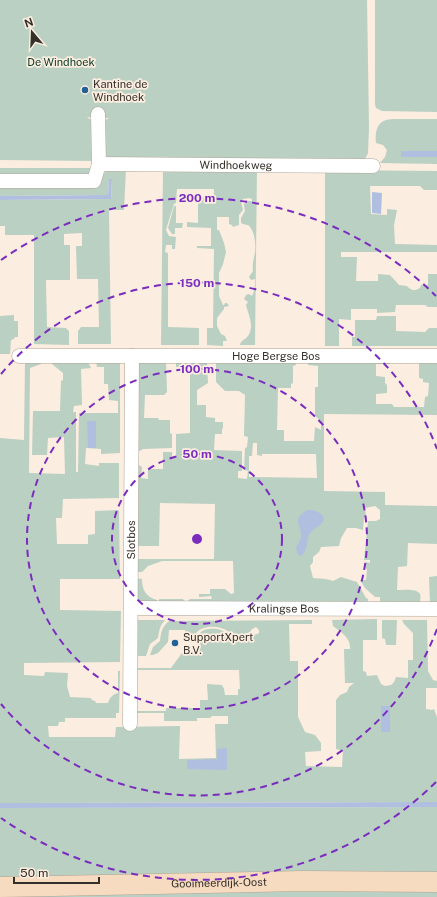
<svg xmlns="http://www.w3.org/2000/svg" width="437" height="897" font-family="'Public Sans',sans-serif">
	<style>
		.green { fill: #bad0c3; fill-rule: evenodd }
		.water { fill: #b0bfdf }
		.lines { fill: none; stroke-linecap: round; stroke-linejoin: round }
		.street-casing { stroke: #b0a496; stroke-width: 15 }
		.secondary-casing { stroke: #b0a496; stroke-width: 21 }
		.street { stroke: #fff; stroke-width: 14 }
		.secondary { stroke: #f7dbc0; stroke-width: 20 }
		.ring { fill: none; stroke: #7b2cbf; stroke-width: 2; stroke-dasharray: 7 5 }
		.poi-dot { fill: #226096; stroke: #fbeddf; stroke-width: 1.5 }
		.labels { text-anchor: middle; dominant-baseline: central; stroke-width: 3.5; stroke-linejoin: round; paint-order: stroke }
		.park-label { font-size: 11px; fill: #063824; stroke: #fbeddf }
		.poi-label { font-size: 11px; fill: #342f29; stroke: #fbeddf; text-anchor: start }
		.street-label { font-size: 11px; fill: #342f29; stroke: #fbeddf }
		.centre { fill: #7b2cbf; stroke: #fbeddf; stroke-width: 2 }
		.ring-label { font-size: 12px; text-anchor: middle; font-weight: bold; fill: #7b2cbf; stroke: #fbeddf; stroke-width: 3.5; stroke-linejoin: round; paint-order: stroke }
	</style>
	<rect width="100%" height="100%" fill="#fbeddf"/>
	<!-- green -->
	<g class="green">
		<path d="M0 0H367L369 128 368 153 365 159H103L104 121 109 118 87 117 91 120 94 124V161L0 160Z"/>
		<path d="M375 0H437V112L382 111 376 108 375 104Z"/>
		<path d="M399 119H437V151H401L402 157H437V164L380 163 385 157 387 150 383 145 376 143C375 134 376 123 386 120 389 119 395 119 399 119Z"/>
		<path d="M0 168H96L92 174 0 177Z"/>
		<path d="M126 169 124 210H109L111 344H78V331L81 327H99L98 279H77L76 246H82V233L64 234V245H70V280H46L47 327 66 328 69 331V345L34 344V235H5V226H0V200L111 199 112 180H109L108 195 0 196V185H100C101 181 101 176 104 173 107 169 121 170 126 169Z"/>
		<path d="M257 169 255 345H240C241 340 245 340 248 336 255 326 248 314 246 305L248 302 244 299 246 295 249 294 252 296C255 290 255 285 255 279L251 280 249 277 253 271C252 264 254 259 255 252 256 245 255 230 248 225 247 225 242 224 241 223V218L245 211 244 205 245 202 248 201H252V199L249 198 243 199 241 202 243 210 239 215V225L233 227 232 225 229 224V217H217V230H219L224 243 226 252 223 264 219 273V296L223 305H224L225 303H227L229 306 224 307V309L217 318V326L221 334 225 336 227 341H223V346L207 345V328H213L214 249 197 248V246H211V228L187 227V222L198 223V197H214V189H177L176 203 174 204 168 223 166 230 169 236 176 237 175 249H172V245H166L165 252 168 253V327L199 328V345H161L163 170Z"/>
		<path d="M325 170 437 171V190H424L420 186H370L371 214 387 215V209L397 210 394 225 395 244 437 245V252H341V257H357L356 281H378V274L390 275 399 285 407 286C411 291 415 291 420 288L421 285H428V274H437V307H428L425 305H396L395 312 377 313V309H351V320L339 319V346H325Z"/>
		<path d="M174 206H176V223H183L182 228H175V234H172L168 228Z"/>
		<path d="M14 315V321H18V337H15L14 339 11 340 10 354H0V316Z"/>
		<path d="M377 316H396V331L425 332 429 328H437V346H352V337H355V320H376Z"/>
		<path d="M25 360H43L41 364 30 368 29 473 65 474 64 437 48 438 47 455H32L33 411H60L61 381 63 380V373L52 364V361L87 360 91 368 81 369 82 405 74 406 73 412H76V472H78L79 413H118V401L109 400 108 384H104V367H97L96 361H120V453L101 454V449L86 448 85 464 99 466V463H119V498L63 499 62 518H56L57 544H88V535L95 534V511L119 510 120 579H60V610L121 611 120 662 24 663V675L44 676 45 672 68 673 67 686 70 697 91 698 92 700 95 701 96 703H108C110 697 112 695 118 693V671H120L119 713H116V718H65V722H59L58 726H48L49 737H115L116 727 180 726 179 759 216 758 215 724H228V716H212L210 718H197V721H164V713H134L135 711H166V708H200V700H208L207 684 222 685 224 689 225 695H238V689H240L239 670H135V668H171L182 653 188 655 195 654 198 650V646L196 642C197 639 198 636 200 633 204 628 215 628 221 630 227 633 231 637 238 638 241 638 256 635 259 633V630L256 627 252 629 250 632C247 633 242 635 238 635 232 634 227 630 221 628 214 626 203 626 197 632 195 635 195 638 193 640L189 638 186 639 185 630H169L168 642 158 653 153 655H150L153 647 160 641C161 632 162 627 169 621L312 620V624H289L290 661H298V717L305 732 315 735 321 743V751L305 752 306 766 342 767 343 751 336 749V700L340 695 347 692 349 687 354 683H345L344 649H350C351 638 341 632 333 626L332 620 377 619V640H363V671L366 672 367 676 377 675 381 684 385 686 391 685 394 682 396 677 408 678V660H413V633L404 624 402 620H427L428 671 433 680 437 681V688H426V709L432 710 434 709 437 717V802L0 803V438L24 440Z"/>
		<path d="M437 360V415L324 414V491L385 492V505L437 506V544L408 543 407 566 398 567 397 590C402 590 417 588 420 594 421 596 420 601 420 604H380V597H375L365 588 360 580H366L367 570 366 567V562L370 563V560H364L368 521H376L380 519V510L375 506 365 508 366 517H364L363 530 356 528H347L341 538 339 546 321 547 319 552 313 557V562L310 566 313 578C321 579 325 578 333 581L341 577 357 582 366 598 368 599V604H159V599H183L184 601H188L190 599H211L212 598 211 596 199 597V594H210V589H225L231 594 234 593 233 561H162L148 566 142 572H135V559H214L215 504 160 503 159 546H136L135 462 142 467 141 478 148 479V469H163V452H172V457H176V434L190 433V367H176V362H207L208 383 197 390V405H206V417L215 418V422H223V428L222 429V434H215L214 450 242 451V471H238V478L247 479 248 471 244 470 245 448 247 447 248 437 244 436 245 395 239 391H225L216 382V362H296V365L293 366V383L291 384V388H278L277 430H284V441H314L315 427 321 430V421L315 416V387H318V366L308 365V361H390V364H376V376L385 377V383L387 385V393L376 394V404H392L394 407H424L425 397 428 396 429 383 423 382V379L419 378V361ZM253 443H257V455L262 456V454H316L317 478 249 477V456H252Z"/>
		<path d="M166 361 167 392 164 395H145L144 418H158L159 420H170V433L172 434V448L143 449 136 453 139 363Z"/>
		<path d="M437 576V604L430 605 429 577Z"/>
		<path d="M135 578 142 579C142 590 146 597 157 600V604L139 602 136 599Z"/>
		<path d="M136 620H165C160 625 159 631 158 638L150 644 146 656H135Z"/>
		<path d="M382 620H397L396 645H386L385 639 382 638Z"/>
		<path d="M437 807V876L0 880V808Z"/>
		<path d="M437 888V897H0V893Z"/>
	</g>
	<!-- water -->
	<g class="water">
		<rect x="401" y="151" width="36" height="6"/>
		<path d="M109 179H112L111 199 0 200V196L108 195Z"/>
		<path d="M372 192 382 193 381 214 372 213Z"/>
		<path d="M87 421H96V448H88Z"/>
		<path d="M307 510C314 510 320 511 324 518 323 526 316 526 311 532 305 538 310 547 301 556L298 555 296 548C297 545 301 540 301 536 301 522 291 521 307 510Z"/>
		<rect x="381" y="706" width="9" height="26"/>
		<path d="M227 748V770L187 769V760L217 759V749Z"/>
		<path d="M437 802V807L0 808V803Z"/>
	</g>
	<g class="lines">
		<defs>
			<g id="street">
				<path id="s1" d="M99 164 373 166"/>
				<path d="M0 181H94L99 164 98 114"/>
				<path id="s2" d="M19 356H437"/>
				<path id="s3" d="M131 608 437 609"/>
				<path id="s4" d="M130 724 132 356"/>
			</g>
			<g id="secondary">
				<path id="s5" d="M0 887 303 881 437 882"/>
			</g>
		</defs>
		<!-- street casing -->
		<use href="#street" class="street-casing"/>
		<!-- secondary casing -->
		<use href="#secondary" class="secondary-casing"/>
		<!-- street -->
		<use href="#street" class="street"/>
		<!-- secondary -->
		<use href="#secondary" class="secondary"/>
	</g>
	<!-- distance rings -->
	<g class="ring">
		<circle cx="197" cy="539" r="85"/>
		<circle cx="197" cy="539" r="170"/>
		<path d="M437 629A256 256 0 0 1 1 704M1 374A256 256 0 0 1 437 449"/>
		<path d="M436 782A341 341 0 0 1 1 818M1 260A341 341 0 0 1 436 296"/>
	</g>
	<!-- markers -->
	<g class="poi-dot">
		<circle cx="85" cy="90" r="4"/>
		<circle cx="175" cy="643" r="4"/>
	</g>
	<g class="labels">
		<!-- park labels -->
		<g class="park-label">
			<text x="61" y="62">De Windhoek</text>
		</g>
		<!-- poi labels -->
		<g class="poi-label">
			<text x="93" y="84">Kantine de<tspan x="93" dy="13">Windhoek</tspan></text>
			<text x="183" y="637">SupportXpert<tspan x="183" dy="13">B.V.</tspan></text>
		</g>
		<!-- street labels -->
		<g class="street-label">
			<text stroke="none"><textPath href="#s1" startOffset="137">Windhoekweg</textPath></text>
			<text stroke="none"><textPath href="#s2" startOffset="257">Hoge Bergse Bos</textPath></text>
			<text stroke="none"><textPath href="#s4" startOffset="184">Slotbos</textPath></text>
			<text stroke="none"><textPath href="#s3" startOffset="153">Kralingse Bos</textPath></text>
			<text stroke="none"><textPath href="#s5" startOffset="219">Gooimeerdijk-Oost</textPath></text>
		</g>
	</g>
	<circle cx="197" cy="539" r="6" class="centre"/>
	<g class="ring-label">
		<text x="197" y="202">200 m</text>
		<text x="197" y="287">150 m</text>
		<text x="197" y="373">100 m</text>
		<text x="197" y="458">50 m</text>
	</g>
	<!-- north arrow -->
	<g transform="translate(32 32) rotate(341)" stroke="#fbeddf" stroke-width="3" paint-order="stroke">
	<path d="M0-3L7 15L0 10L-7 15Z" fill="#342f29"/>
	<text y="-6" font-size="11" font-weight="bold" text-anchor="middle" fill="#342f29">N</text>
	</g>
	<!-- scale -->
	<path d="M14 877v6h85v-6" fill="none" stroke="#342f29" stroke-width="2"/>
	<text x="20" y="877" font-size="12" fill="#342f29" stroke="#fbeddf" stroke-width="3" paint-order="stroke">50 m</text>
</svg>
